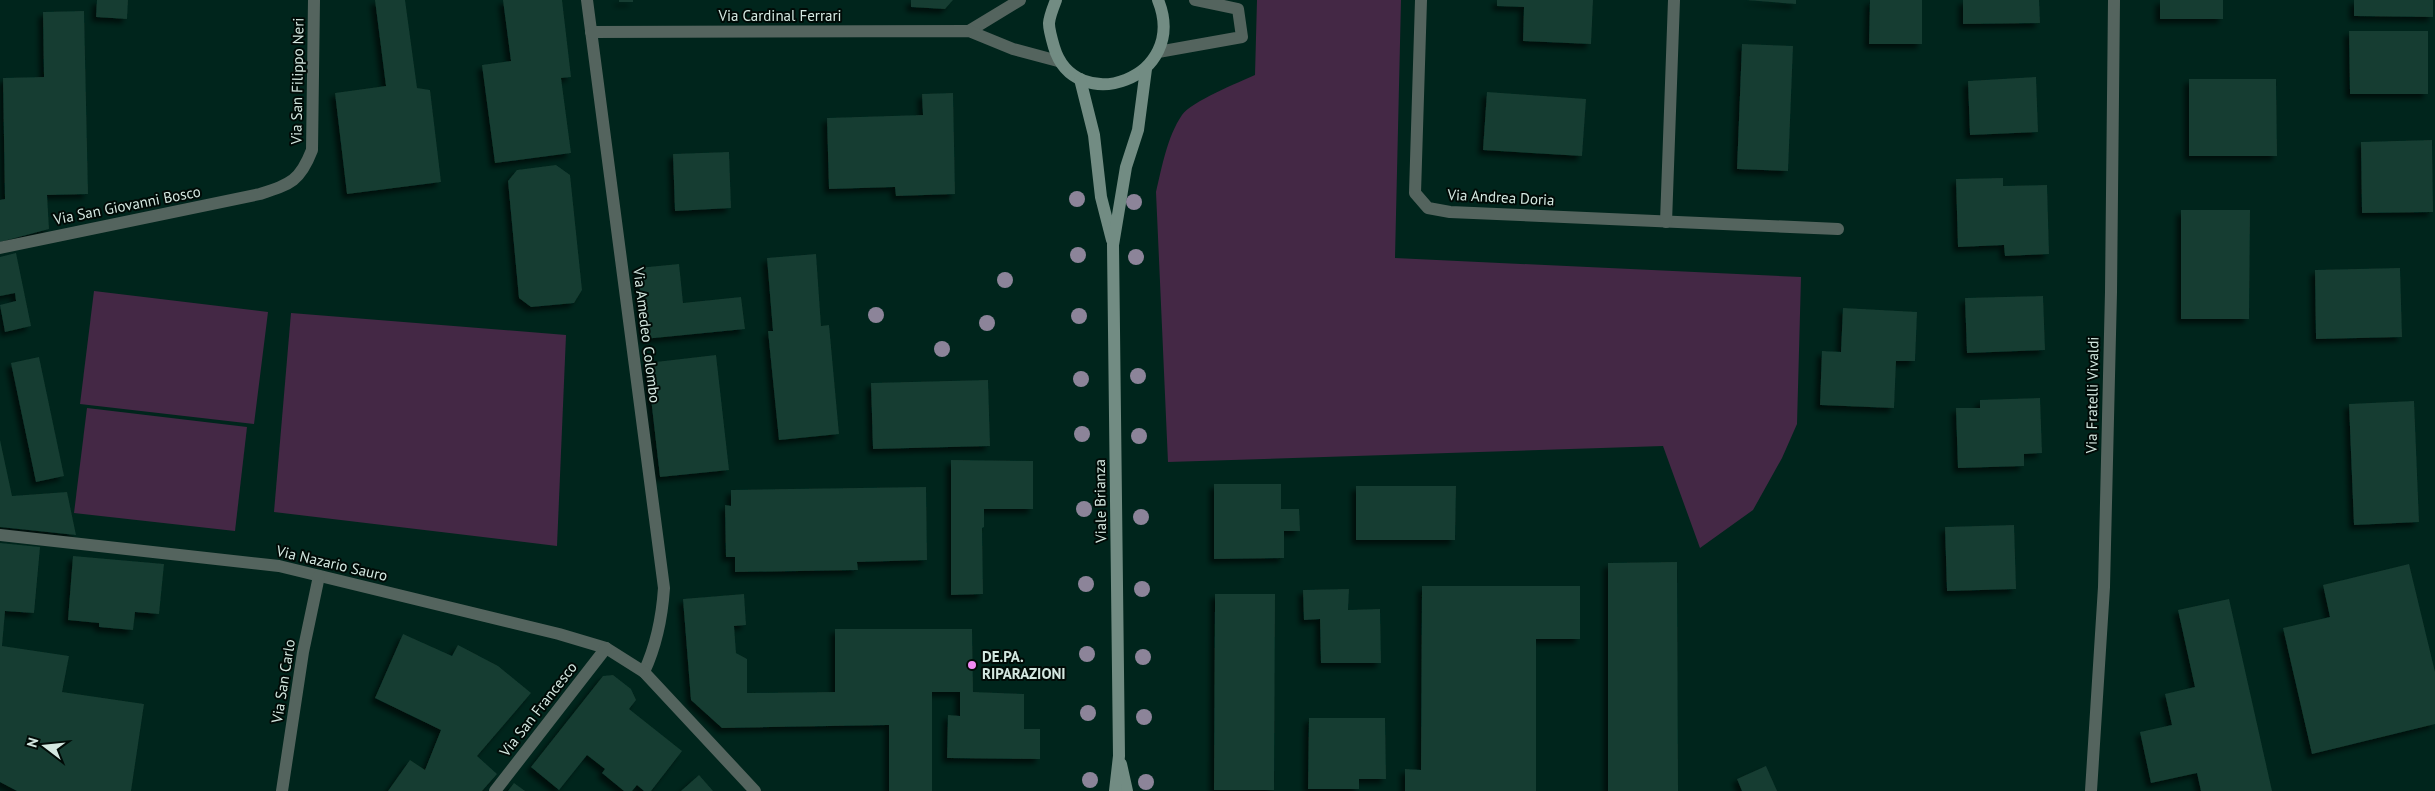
<svg xmlns="http://www.w3.org/2000/svg" width="2435" height="791" font-family="'PT Sans',sans-serif">
	<style>
		.green { fill: #442845 }
		.building { fill: #163c31; filter: url(#shadow) }
		.lines { fill: none; stroke-linecap: round; stroke-linejoin: round }
		.service { stroke: #54645e; stroke-width: 12 }
		.minor { stroke: #54645e; stroke-width: 12 }
		.secondary { stroke: #728c83; stroke-width: 12 }
		.tree { fill: #8c8499 }
		.poi-dot { fill: #f18af4; stroke: #010b07; stroke-width: 2 }
		.labels { text-anchor: middle; dominant-baseline: central; stroke-width: 4; stroke-linejoin: round; paint-order: stroke }
		.street-label { font-size: 15px; fill: #d4e8e1; stroke: #010b07 }
		.poi-label { font-size: 15px; font-weight: bold; fill: #d4e8e1; stroke: #010b07; text-anchor: start }
	</style>
	<defs>
		<filter id="shadow"><feDropShadow dx="-4.5" dy="4.5" stdDeviation="2.5" flood-color="#0009"/></filter>
	</defs>
	<rect width="100%" height="100%" fill="#00251c"/>
	<!-- green -->
	<g class="green">
		<path d="M1257 0H1401L1395 258 1801 277 1797 424 1782 458 1753 510 1700 548 1663 446 1168 462 1156 192C1162 167 1167 137 1182 115 1191 102 1239 82 1255 75Z"/>
		<path d="M94 291 268 312 254 424 80 404Z"/>
		<path d="M291 313 566 335 557 546 274 512Z"/>
		<path d="M87 408 247 427 235 531 74 513Z"/>
	</g>
	<!-- building -->
	<g class="building">
		<path d="M97 0H128L127 19 96 17Z"/>
		<path d="M375 0H405L417 88 430 90 441 182 347 194 335 93 386 86Z"/>
		<path d="M503 0H562L571 77 561 78 571 153 495 163 482 65 511 61Z"/>
		<rect x="619" y="0" width="14" height="2"/>
		<path d="M911 0H953L945 9 911 7Z"/>
		<path d="M1497 0H1593L1591 44 1523 41 1524 7 1497 6Z"/>
		<path d="M1746 0H1796V4Z"/>
		<path d="M1870 0H1922V44H1869Z"/>
		<path d="M1963 0H2039L2040 23 1963 24Z"/>
		<rect x="2160" y="0" width="63" height="19"/>
		<path d="M2354 0H2433V17L2354 16Z"/>
		<path d="M84 11 88 194 47 195 49 229 0 242V200L5 199 3 78 44 77 43 12Z"/>
		<path d="M2349 31H2428V94H2350Z"/>
		<path d="M1742 44 1793 46 1788 171 1737 169Z"/>
		<path d="M2036 77 2038 132 1970 135 1968 81Z"/>
		<path d="M2189 79H2276L2277 156H2189Z"/>
		<path d="M1487 92 1586 99 1582 156 1483 150Z"/>
		<path d="M953 93 955 194 896 196 895 187 829 189 827 118 923 115 922 94Z"/>
		<path d="M2432 140 2433 212 2362 213 2361 142Z"/>
		<path d="M729 152 731 208 675 211 673 154Z"/>
		<path d="M556 165 570 175 582 290 574 303 531 307 519 298 508 181 517 170Z"/>
		<path d="M2003 178V186L2047 185 2049 254 2005 256 2004 245 1958 247 1956 179Z"/>
		<path d="M2181 210H2250L2249 319H2181Z"/>
		<path d="M16 253 31 326 5 332 0 305 16 301 15 293 0 296V257Z"/>
		<path d="M816 254 821 326 829 325 839 434 779 440 768 331H773L767 258Z"/>
		<path d="M679 264 683 303 741 297 745 329 644 339 638 268Z"/>
		<path d="M2400 268 2402 337 2316 339 2315 270Z"/>
		<path d="M2043 296 2045 350 1967 353 1965 298Z"/>
		<path d="M1843 308 1917 312 1915 361H1896L1894 408 1820 405 1822 351 1841 352Z"/>
		<path d="M716 355 729 470 660 477 647 363Z"/>
		<path d="M39 357 64 476 36 482 11 363Z"/>
		<path d="M988 380 990 446 873 449 871 383Z"/>
		<path d="M2040 398 2042 453 2024 454V466L1958 468 1956 408H1980V400Z"/>
		<path d="M2414 401 2419 522 2354 525 2349 404Z"/>
		<path d="M0 440 12 496 67 492 76 535 0 527Z"/>
		<path d="M951 460 1033 461V509H984V527L982 528 983 594 951 595Z"/>
		<path d="M1214 484H1281V509H1299L1300 531H1284V558L1214 559Z"/>
		<path d="M1356 486H1456L1455 540H1356Z"/>
		<path d="M926 487 927 560 857 562 858 570 735 572V557H726L725 505 731 506V490Z"/>
		<path d="M2014 525 2016 589 1947 591 1945 527Z"/>
		<path d="M0 543 40 547 34 613 5 611 2 646 69 656 62 692 144 704 131 791H17L0 782Z"/>
		<path d="M73 556 164 564 159 614 135 612 133 630 99 627V623L68 620Z"/>
		<path d="M1677 562 1678 791H1608V563Z"/>
		<path d="M2409 564 2435 672V724L2312 754 2283 628 2330 617 2323 585Z"/>
		<path d="M1422 586H1580V639H1536V791H1405V769L1421 770Z"/>
		<path d="M1349 589 1348 610 1380 609 1381 663H1321L1320 619 1304 620 1303 590Z"/>
		<path d="M744 594 746 625 734 626 736 653 747 659V693L835 692V629H972L973 692 1024 694V729H1040V759L947 758 948 715 960 716V692H932V791H889V725L722 728 691 700 683 599Z"/>
		<path d="M1215 594H1275L1274 790H1214Z"/>
		<path d="M2229 599 2272 791H2201L2197 773 2151 783 2140 732 2172 725 2165 694 2195 687 2178 610Z"/>
		<path d="M403 634 452 656 458 645 498 666 531 693 477 756 497 774 482 791H388L410 760 425 770 441 730 375 698Z"/>
		<path d="M613 675 631 689 636 700 629 709 682 751 651 791H644L637 785 632 791H624L602 773 605 769 587 755 559 790 531 767 603 676Z"/>
		<path d="M1309 718H1385L1386 779H1359V789H1308Z"/>
		<path d="M1766 766 1777 791H1742L1737 779Z"/>
		<path d="M699 775 713 791H681Z"/>
		<path d="M514 783 525 791H508Z"/>
	</g>
	<g class="lines">
		<!-- service -->
		<path class="service" d="M1158 52 1242 37 1238 9 1195 0"/>
		<!-- minor -->
		<g class="minor">
			<path d="M587 0 664 588C662 618 657 644 644 672"/>
			<path d="M1421 0 1415 193 1428 208 1450 212 1838 229"/>
			<path d="M969 31 1020 0"/>
			<path d="M591 32 969 31 1013 49 1058 61"/>
			<path d="M1666 222 1674 0"/>
			<path d="M0 248 260 194C291 184 300 181 312 150L314 0"/>
			<path d="M0 535 279 566 559 634 606 648 644 672 755 791"/>
			<path d="M282 791 303 652 319 576"/>
			<path d="M495 791 606 648"/>
			<path d="M2091 791 2104 587 2111 292 2114 0"/>
		</g>
		<!-- secondary -->
		<g class="secondary">
			<path d="M1056 0C1047 23 1047 23 1054 47 1075 118 1190 79 1158 0"/>
			<path d="M1080 79 1094 135 1101 197 1112 240"/>
			<path d="M1121 764 1127 791"/>
			<path d="M1115 791 1119 756 1113 245 1126 167 1138 130 1146 69"/>
		</g>
	</g>
	<!-- trees -->
	<g class="tree">
		<circle cx="1077" cy="199" r="8"/>
		<circle cx="1134" cy="202" r="8"/>
		<circle cx="1078" cy="255" r="8"/>
		<circle cx="1136" cy="257" r="8"/>
		<circle cx="1005" cy="280" r="8"/>
		<circle cx="876" cy="315" r="8"/>
		<circle cx="1079" cy="316" r="8"/>
		<circle cx="987" cy="323" r="8"/>
		<circle cx="942" cy="349" r="8"/>
		<circle cx="1138" cy="376" r="8"/>
		<circle cx="1081" cy="379" r="8"/>
		<circle cx="1082" cy="434" r="8"/>
		<circle cx="1139" cy="436" r="8"/>
		<circle cx="1084" cy="509" r="8"/>
		<circle cx="1141" cy="517" r="8"/>
		<circle cx="1086" cy="584" r="8"/>
		<circle cx="1142" cy="589" r="8"/>
		<circle cx="1087" cy="654" r="8"/>
		<circle cx="1143" cy="657" r="8"/>
		<circle cx="1088" cy="713" r="8"/>
		<circle cx="1144" cy="717" r="8"/>
		<circle cx="1090" cy="780" r="8"/>
		<circle cx="1146" cy="782" r="8"/>
	</g>
	<!-- markers -->
	<circle class="poi-dot" cx="972" cy="665" r="5"/>
	<g class="labels">
		<!-- street labels -->
		<g class="street-label">
			<text x="780" y="15">Via Cardinal Ferrari</text>
			<text transform="translate(297 81) rotate(-89)">Via San Filippo Neri</text>
			<text transform="translate(1501 197) rotate(3)">Via Andrea Doria</text>
			<text transform="translate(127 205) rotate(-11)">Via San Giovanni Bosco</text>
			<text transform="translate(647 335) rotate(83)">Via Amedeo Colombo</text>
			<text transform="translate(2092 395) rotate(-89)">Via Fratelli Vivaldi</text>
			<text transform="translate(1100 501) rotate(-91)">Viale Brianza</text>
			<text transform="translate(332 563) rotate(13)">Via Nazario Sauro</text>
			<text transform="translate(283 681) rotate(-81)">Via San Carlo</text>
			<text transform="translate(538 709) rotate(-52)">Via San Francesco</text>
		</g>
		<!-- poi labels -->
		<g class="poi-label">
			<text x="982" y="656">DE.PA.<tspan x="982" dy="17">RIPARAZIONI</tspan></text>
		</g>
	</g>
	<!-- north arrow -->
	<g transform="translate(45 746) rotate(286)" stroke="#010b07" stroke-width="4" paint-order="stroke">
	<path d="M0-4L9 19L0 12L-9 19Z" fill="#d4e8e1"/>
	<text y="-8" font-size="14" font-weight="bold" text-anchor="middle" fill="#d4e8e1">N</text>
	</g>
</svg>
